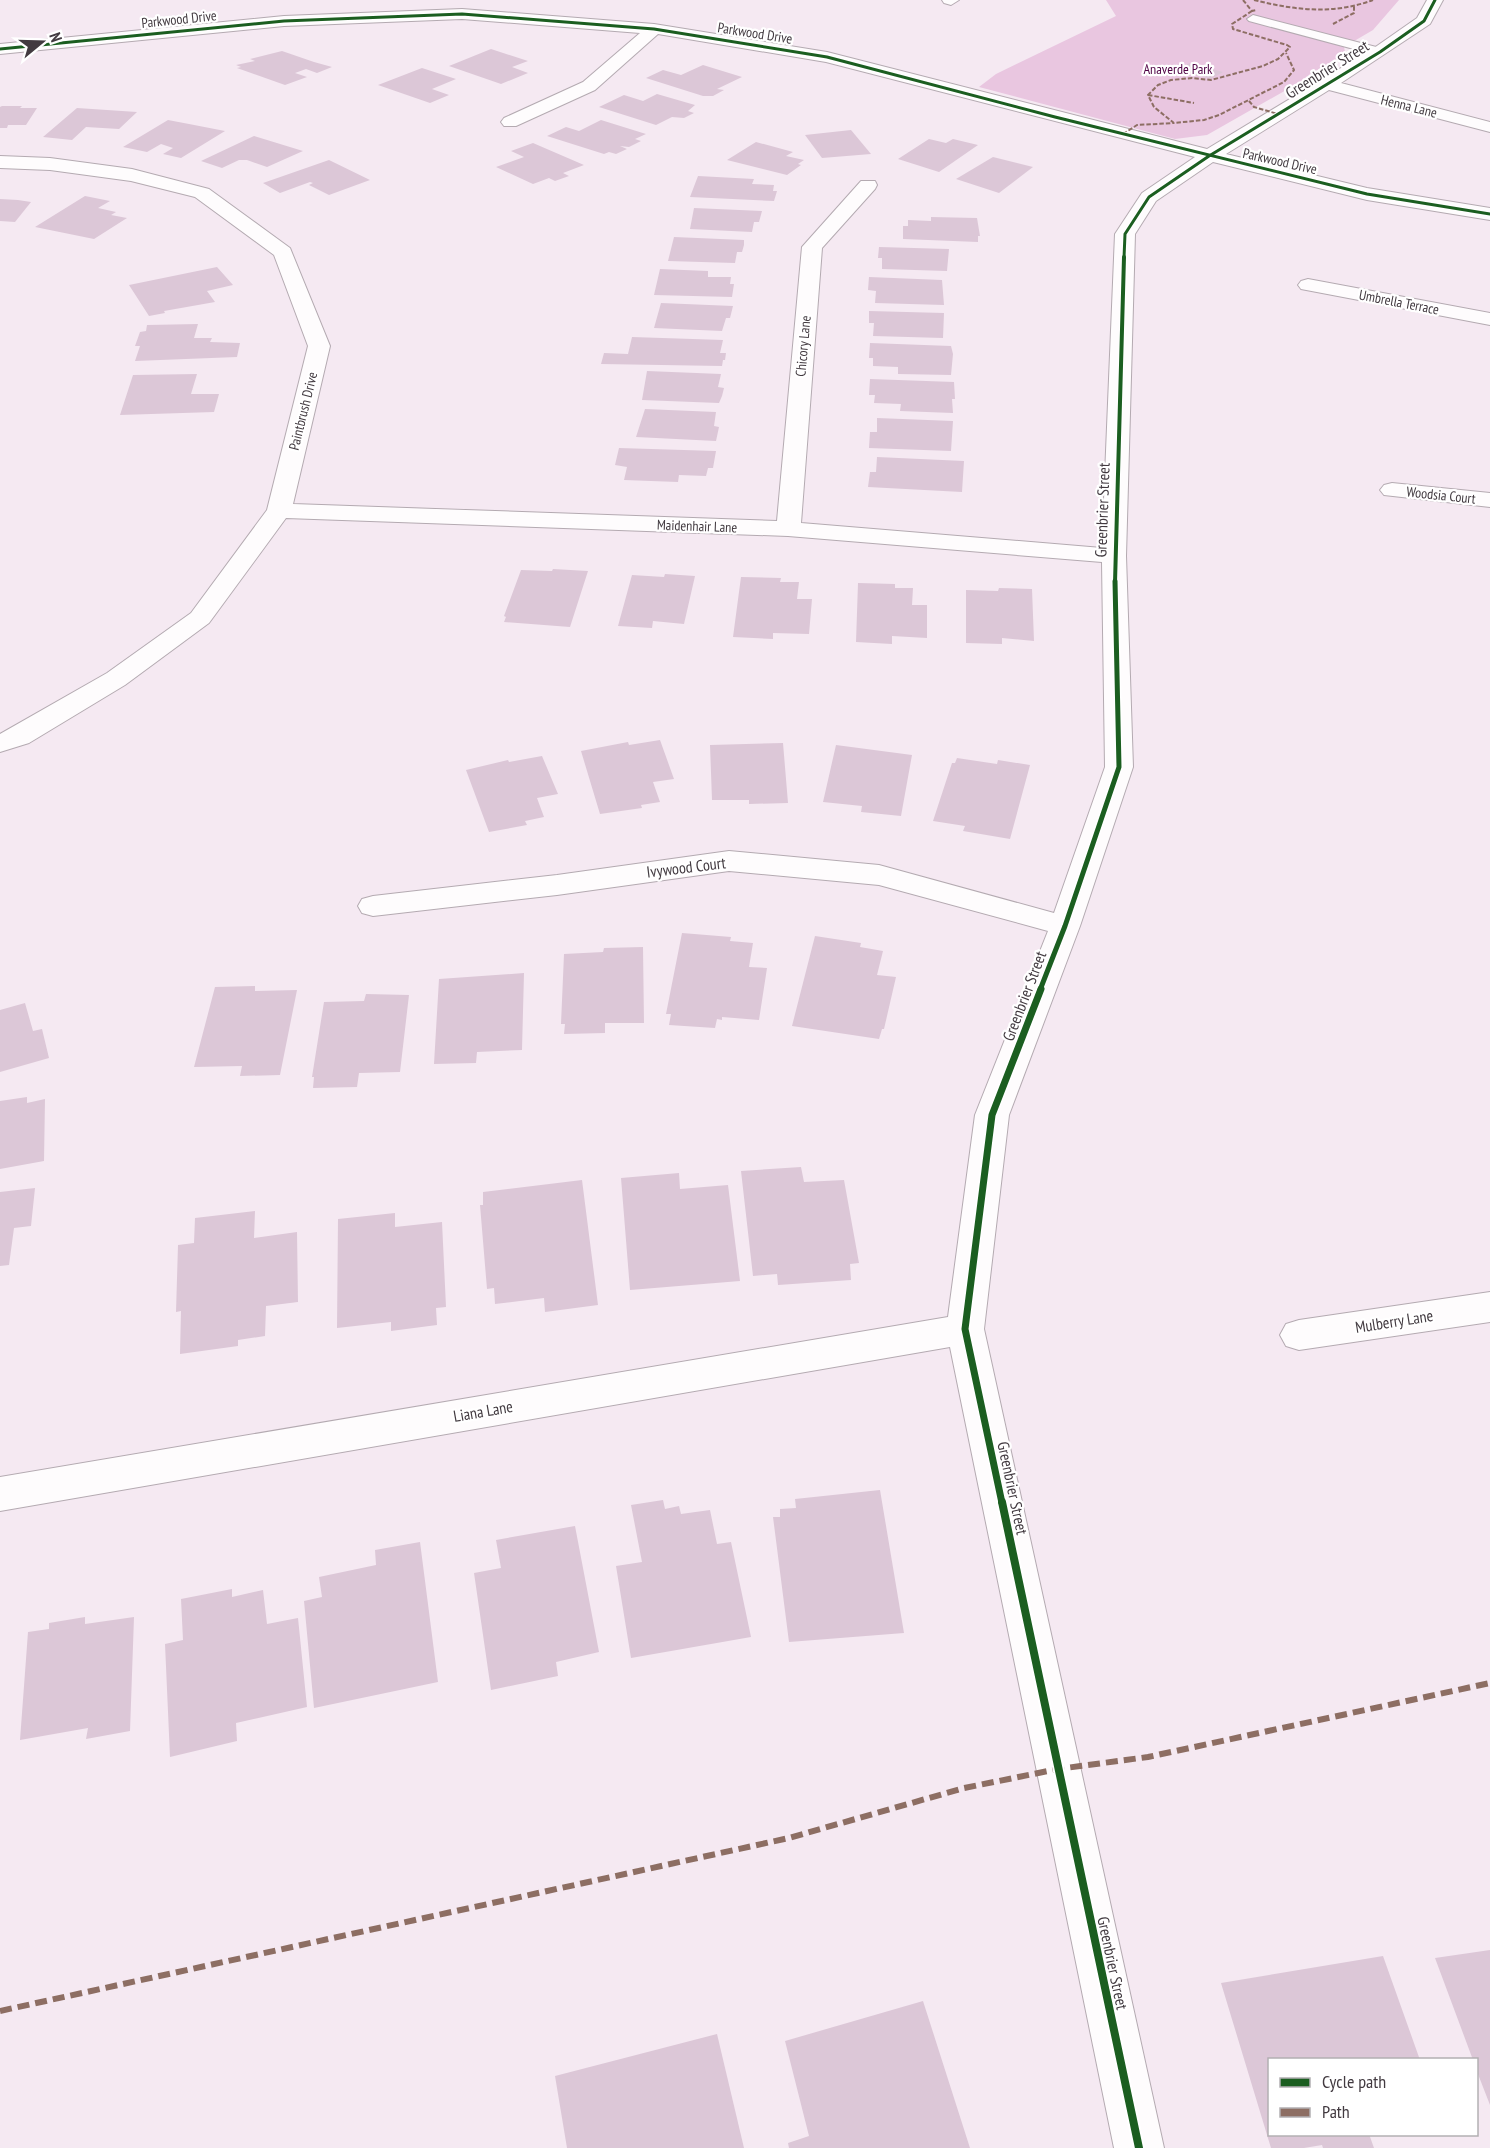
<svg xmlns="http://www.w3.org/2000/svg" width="1490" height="2148" font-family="'PT Sans Narrow',sans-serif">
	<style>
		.green { fill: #e9c6e0 }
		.building { fill: #dcc7d7 }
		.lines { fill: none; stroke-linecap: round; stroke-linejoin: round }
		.lane-casing { stroke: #b4aab1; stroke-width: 2 }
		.street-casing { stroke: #b4aab1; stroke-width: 2 }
		.lane { fill: #fefcfd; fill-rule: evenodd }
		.street { fill: #fefcfd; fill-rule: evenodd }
		.quiet-far1 { stroke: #8d6e63; stroke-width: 2; stroke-dasharray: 4.5 2; stroke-linecap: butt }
		.quiet { stroke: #8d6e63; stroke-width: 6; stroke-dasharray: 12 6; stroke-linecap: butt }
		.cycleway-far4-casing { stroke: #fff; stroke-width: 5 }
		.cycleway-far3-casing { stroke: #fff; stroke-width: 6 }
		.cycleway-far2-casing { stroke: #fff; stroke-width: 8 }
		.cycleway-far1-casing { stroke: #fff; stroke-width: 10 }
		.cycleway-casing { stroke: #fff; stroke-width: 12 }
		.cycleway-far4 { stroke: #1b5e20; stroke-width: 3 }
		.cycleway-far3 { stroke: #1b5e20; stroke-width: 4 }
		.cycleway-far2 { stroke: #1b5e20; stroke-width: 5 }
		.cycleway-far1 { stroke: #1b5e20; stroke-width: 7 }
		.cycleway { stroke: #1b5e20; stroke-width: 8 }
		.labels { text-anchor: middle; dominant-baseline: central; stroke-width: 4.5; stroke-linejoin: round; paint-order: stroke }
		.far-street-label { font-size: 14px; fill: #423a40; stroke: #fff }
		.far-park-label { font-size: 14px; fill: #4f0345; stroke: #fff }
		.street-label { font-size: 16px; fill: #423a40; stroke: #fff }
	</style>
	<rect width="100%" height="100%" fill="#f5e9f2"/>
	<!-- green -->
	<path class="green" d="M1106 0H1399L1373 30 1344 47 1346 56 1207 135 1175 139 979 87 996 74 1116 16Z"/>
	<!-- building -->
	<g class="building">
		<path d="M491 49 528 61 512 67 528 73 501 84 449 66Z"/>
		<path d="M282 51 314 62 332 67 317 73 306 69 295 73 307 77 285 85 237 68 241 67 236 65 255 61 250 59Z"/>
		<path d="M1190 63 1223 72 1211 79 1176 70Z"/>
		<path d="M703 65 742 77 717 89 724 90 713 96H703L646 78 663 70 681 75Z"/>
		<path d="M422 68 456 79 432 89 449 95 430 103 378 85Z"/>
		<path d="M657 94 695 105 688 111 694 113 684 118 672 117 656 125 599 107 624 95 643 101Z"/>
		<path d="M2 106H22L20 108H37L26 125H8L7 128H0V107Z"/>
		<path d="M77 108 137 112 119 129 86 127 72 140 43 137Z"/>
		<path d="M168 120 189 124 225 131 181 158 163 154 173 148 161 144 147 152 123 147Z"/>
		<path d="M601 120 646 134 635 139 641 141 629 147 620 146 627 149 616 154 609 152 604 154 547 136 566 127 579 131Z"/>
		<path d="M851 130 871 154 822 158 805 135Z"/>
		<path d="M254 136 303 151 267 167 247 160H239L222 168 201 161Z"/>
		<path d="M929 139 946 143 953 139 978 145 939 172 898 159Z"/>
		<path d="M756 142 793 152 786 156 804 160 798 164 801 165 787 175 727 160Z"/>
		<path d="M533 143 584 165 563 173 569 176 555 181 549 178 533 184 496 167 524 157 511 151Z"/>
		<path d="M993 157 1033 167 999 193 956 179Z"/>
		<path d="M329 160 370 180 329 195 309 185 313 183 310 182 280 193 263 183Z"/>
		<path d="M698 176 754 179 752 184 774 185 773 191H777L774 201 690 197Z"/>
		<path d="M85 196 110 201 98 208 116 212 111 215 127 218 94 239 35 227Z"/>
		<path d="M0 199 18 200 31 202 15 222 0 221Z"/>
		<path d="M694 208 762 211 759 222H754L752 232 690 229Z"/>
		<path d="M931 217 977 218 980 236H978V242L903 239V226H908V220L931 221Z"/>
		<path d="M674 237 744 240V245L742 252H737L735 263 668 261Z"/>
		<path d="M879 247 949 249 947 271 882 269V258H878Z"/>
		<path d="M217 267 233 285 207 291 215 302 164 311 165 313 149 316 129 285Z"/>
		<path d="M660 269 708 271V277H731L730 284H734L732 297 654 295Z"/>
		<path d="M869 277 942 280 944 305 875 303 876 291 868 290Z"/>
		<path d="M661 303 733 306 730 318H726L722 331 654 328Z"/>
		<path d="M869 311 944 313 943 338 873 336 874 323H869Z"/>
		<path d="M198 324 194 338H212L210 342 240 343 237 357 135 361 140 346H135L140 332 146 331 147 325Z"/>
		<path d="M632 337 723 340 720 353H726L725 360H723L722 366 601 364 604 353 628 354Z"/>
		<path d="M870 343 951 346 953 354 951 375 898 374V367L873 366V358H869Z"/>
		<path d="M647 371 721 374 718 387 724 388 722 396 719 403 642 400Z"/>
		<path d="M197 374 191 394H219L214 412 120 415 133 375Z"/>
		<path d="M870 379 954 382 955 399H952L953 413 900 411 901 404 874 403 875 395H869Z"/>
		<path d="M645 409 716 412 714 426 719 427 716 441 636 437Z"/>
		<path d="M877 418 953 421 951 451 869 448 870 432H877Z"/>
		<path d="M619 448 716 451 713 468H708L706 476 679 475 678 482 624 480 627 467 615 465Z"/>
		<path d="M877 457 964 461 962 492 868 487 870 472H876Z"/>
		<path d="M553 569 588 571 570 627 504 622 506 617 504 616 521 570 552 571Z"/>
		<path d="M665 574 695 576 684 624 653 621 652 628 618 626 632 575 664 577Z"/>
		<path d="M741 577 781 578 780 582H799L797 599H812L809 634 773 633V639L733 637Z"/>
		<path d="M858 583 895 584V588H913L912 605H927V638L892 636V644L856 642Z"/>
		<path d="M999 588 1032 589 1034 641 1002 638V644L966 643V590L998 591Z"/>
		<path d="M660 740 674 779 653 782 660 802 641 805 642 808 600 814 581 751 628 742 629 745Z"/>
		<path d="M783 743 788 803 749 804V800H712L710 745Z"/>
		<path d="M836 745 912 755 901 816 861 812 862 806 823 802Z"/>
		<path d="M542 756 558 794 537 798 544 817 525 821 527 825 489 832 466 770 508 760 509 762Z"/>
		<path d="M957 758 997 764 998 760 1030 765 1010 839 963 831 965 826 933 821 952 763H955Z"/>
		<path d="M682 933 731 937 730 941 753 943 749 967 767 968 759 1020 722 1017V1020L717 1019 715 1028 669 1025 671 1014H666Z"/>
		<path d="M815 936 861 943 860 947 883 951 877 975 896 977 884 1029H882L879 1039 792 1026Z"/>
		<path d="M643 947 644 1023H605V1033L564 1034 565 1024H561L564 954 603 952 604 948Z"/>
		<path d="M524 973 522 1050 477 1052 476 1063 434 1064 439 979Z"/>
		<path d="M255 986V991L297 990 280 1075 240 1076 242 1066 194 1067 215 987Z"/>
		<path d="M366 994 409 995 400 1072 359 1073 357 1087 313 1088 314 1077H312L324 1002 364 1001Z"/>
		<path d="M25 1003 33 1031 42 1029 49 1058 0 1072V1010Z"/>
		<path d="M27 1097V1103L45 1099 44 1161 0 1169V1101Z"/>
		<path d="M801 1167 804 1182 844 1180 859 1263 850 1264 851 1280 778 1285 777 1274 753 1276 741 1171Z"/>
		<path d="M679 1173 680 1189 728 1185 740 1281 630 1290 621 1178Z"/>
		<path d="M582 1180 598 1305 545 1312 544 1298 495 1304 494 1288 487 1289 480 1205H483V1192Z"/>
		<path d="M35 1188 31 1226 14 1228 9 1265 0 1266V1192Z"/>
		<path d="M255 1211 254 1238 297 1232 298 1302 266 1306 265 1336 238 1340V1346L180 1354 181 1311 176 1312 178 1245 194 1243 195 1218Z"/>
		<path d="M395 1213V1227L442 1222 446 1307 436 1308 437 1325 391 1331V1322L337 1328 338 1219Z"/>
		<path d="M880 1490 904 1633 789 1642 773 1517H780V1509L796 1508 795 1499Z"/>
		<path d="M663 1500 665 1509 679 1506 681 1514 710 1510 717 1544 731 1542 751 1637 631 1658 616 1566 642 1562 631 1505Z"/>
		<path d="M575 1526 599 1652 556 1662 558 1676 491 1690 474 1573 501 1568 496 1540Z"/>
		<path d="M420 1542 438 1682 314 1708 304 1601 322 1597 319 1577 376 1565 375 1550Z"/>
		<path d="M232 1589V1597L263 1590 267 1624 298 1618 307 1707 236 1723 237 1741 170 1757 165 1644 183 1640 181 1599Z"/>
		<path d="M85 1617V1624L134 1617 130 1731 86 1739 88 1728 20 1740 28 1632 49 1629V1623Z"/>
		<path d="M1490 1950V2105L1476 2069V2060H1473L1435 1958Z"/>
		<path d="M1383 1956 1420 2060H1270V2134H1369L1374 2148H1323L1322 2145 1304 2148H1271L1221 1983Z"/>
		<path d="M923 2001 970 2148H789L788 2143 809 2136 785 2041Z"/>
		<path d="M717 2034 744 2148H567L555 2076Z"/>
	</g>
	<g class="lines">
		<defs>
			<path id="lane" d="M1253 15 1384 49 1386 52 1380 56 1249 21 1247 19Z"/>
			<g id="street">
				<path d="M942 0H959L951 5 944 3Z"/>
				<path d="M1427 0H1443L1430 24 1341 83 1490 122V132L1329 90 1226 154 1367 188 1490 208V220L1367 200 1213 162 1156 201 1135 234 1126 556 1133 767 1080 926 1009 1115 984 1329 1164 2148H1114L950 1347 0 1511V1477L948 1317 975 1115 1048 931 879 885 729 871 557 895 373 916 362 913 358 906 362 899 373 896 557 875 729 851 879 865 1054 913 1105 767 1102 562 788 536 286 518 209 623 125 685 29 743 0 752V734L107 673 191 613 267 510 308 346 274 255 195 197 131 181 50 170 0 168V156L50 158 132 169 209 189 290 248 330 346 293 504 777 521 802 247 861 181H875L877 185 875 189 822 248 801 523 1102 548 1115 234 1142 193 1195 157 826 62 658 34 595 90 516 126H504L501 122 504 118 583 82 640 33 462 19 284 26 0 54V44L284 16 462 9 654 24 827 52 1207 149 1374 48 1417 18Z"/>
				<path d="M1308 279 1490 313V325L1301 289 1298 285 1301 281Z"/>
				<path d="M1392 483 1490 493V507L1384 495 1380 490 1384 485Z"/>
				<path d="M1490 1292V1322L1299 1350 1286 1346 1280 1335 1286 1324 1299 1320Z"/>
			</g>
		</defs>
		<!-- lane casing -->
		<use href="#lane" class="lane-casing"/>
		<!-- street casing -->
		<use href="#street" class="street-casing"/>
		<!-- lane -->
		<use href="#lane" class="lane"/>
		<!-- street -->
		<use href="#street" class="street"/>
		<!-- quiet-far1 -->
		<g class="quiet-far1">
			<path d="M1243 0 1252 11 1257 10"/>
			<path d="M1254 0C1294 10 1333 15 1373 0"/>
			<path d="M1252 11 1232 24 1233 29 1287 45 1290 47 1278 59 1263 66 1211 80 1192 78 1171 80 1158 85 1148 95 1154 107 1174 123 1204 120 1219 115 1284 82 1294 70 1286 53"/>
			<path d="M1333 24 1354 13V6"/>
			<path d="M1148 95 1194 103"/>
			<path d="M1249 101 1254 107 1278 114"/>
			<path d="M1123 134 1137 125 1174 123"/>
		</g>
		<!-- quiet -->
		<path class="quiet" d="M0 2011 789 1838 964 1788 1058 1769 1148 1757 1490 1683"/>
		<defs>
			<g id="cycleway-far4">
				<path d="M0 49 284 21 462 14 654 29 827 57 1055 117 1367 194 1490 214"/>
				<path d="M1124 258 1125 234 1149 197 1209 156 1380 52 1424 21 1435 0"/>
			</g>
			<path id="cycleway-far3" d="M1115 583 1124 257"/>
			<path id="cycleway-far2" d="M1040 990 1065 926 1119 767 1115 581"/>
			<path id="cycleway-far1" d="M1002 1503 965 1329 992 1115 1041 989"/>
			<path id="cycleway" d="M1002 1502 1139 2148"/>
		</defs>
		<!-- cycleway-far4 casing -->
		<use href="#cycleway-far4" class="cycleway-far4-casing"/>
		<!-- cycleway-far3 casing -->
		<use href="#cycleway-far3" class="cycleway-far3-casing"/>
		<!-- cycleway-far2 casing -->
		<use href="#cycleway-far2" class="cycleway-far2-casing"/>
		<!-- cycleway-far1 casing -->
		<use href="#cycleway-far1" class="cycleway-far1-casing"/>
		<!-- cycleway casing -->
		<use href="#cycleway" class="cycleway-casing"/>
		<!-- cycleway-far4 -->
		<use href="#cycleway-far4" class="cycleway-far4"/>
		<!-- cycleway-far3 -->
		<use href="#cycleway-far3" class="cycleway-far3"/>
		<!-- cycleway-far2 -->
		<use href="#cycleway-far2" class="cycleway-far2"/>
		<!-- cycleway-far1 -->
		<use href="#cycleway-far1" class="cycleway-far1"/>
		<!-- cycleway -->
		<use href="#cycleway" class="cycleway"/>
	</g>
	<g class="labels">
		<!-- far-street labels -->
		<g class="far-street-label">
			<text transform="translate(179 19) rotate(-6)">Parkwood Drive</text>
			<text transform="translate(755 33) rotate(9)">Parkwood Drive</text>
			<text transform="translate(1409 106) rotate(14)">Henna Lane</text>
			<text transform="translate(1280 161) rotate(13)">Parkwood Drive</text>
			<text transform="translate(1399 302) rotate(11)">Umbrella Terrace</text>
			<text transform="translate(803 346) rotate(-85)">Chicory Lane</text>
			<text transform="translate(303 411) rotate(-76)">Paintbrush Drive</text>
			<text transform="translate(1441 495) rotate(6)">Woodsia Court</text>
			<text transform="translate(697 526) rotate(2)">Maidenhair Lane</text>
		</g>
		<!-- far-park labels -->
		<g class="far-park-label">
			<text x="1178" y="69">Anaverde Park</text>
		</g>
		<!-- street labels -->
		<g class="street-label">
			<text transform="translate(1327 69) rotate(-32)">Greenbrier Street</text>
			<text transform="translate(1102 510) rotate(-88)">Greenbrier Street</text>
			<text transform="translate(686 867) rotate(-7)">Ivywood Court</text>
			<text transform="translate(1024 996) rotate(-69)">Greenbrier Street</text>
			<text transform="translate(1394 1321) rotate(-9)">Mulberry Lane</text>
			<text transform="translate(483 1411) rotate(-10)">Liana Lane</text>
			<text transform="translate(1013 1488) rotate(78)">Greenbrier Street</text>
			<text transform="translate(1113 1963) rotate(78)">Greenbrier Street</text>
		</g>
	</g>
	<!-- legend -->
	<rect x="1268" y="2058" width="210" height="78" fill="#ffffff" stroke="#b3b0b3" stroke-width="1.5"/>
	<rect x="1280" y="2078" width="30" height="9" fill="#1b5e20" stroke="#b3b0b3" stroke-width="1.5"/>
	<text x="1322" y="2088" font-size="18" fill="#423a40">Cycle path</text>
	<rect x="1280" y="2108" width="30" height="9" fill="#8d6e63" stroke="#b3b0b3" stroke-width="1.5"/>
	<text x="1322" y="2118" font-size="18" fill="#423a40">Path</text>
	<!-- north arrow -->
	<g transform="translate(42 42) rotate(71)" stroke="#ffffff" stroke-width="4.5" paint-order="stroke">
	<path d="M0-4.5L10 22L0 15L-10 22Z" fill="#423a40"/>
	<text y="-9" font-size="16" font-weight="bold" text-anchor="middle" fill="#423a40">N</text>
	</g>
</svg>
